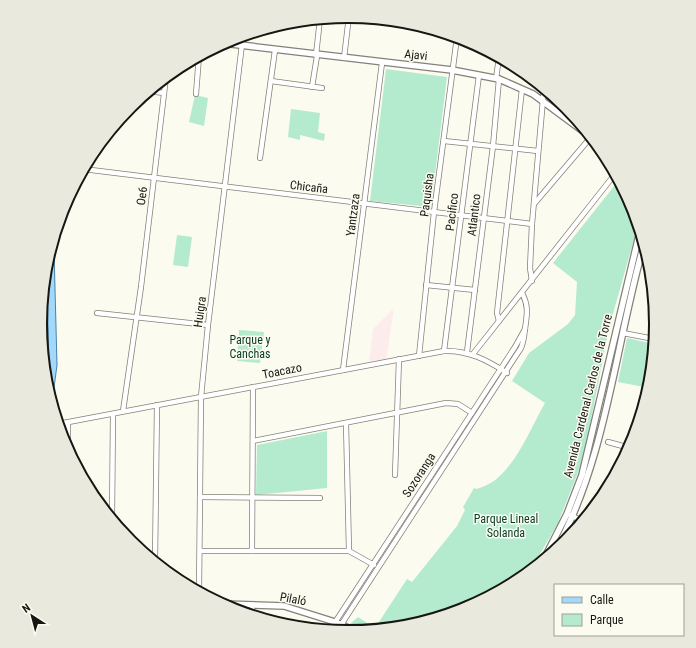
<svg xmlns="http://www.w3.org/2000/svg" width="696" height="648" font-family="'Roboto Condensed',sans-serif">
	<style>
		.commercial { fill: #fdecec }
		.green { fill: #b4ebce }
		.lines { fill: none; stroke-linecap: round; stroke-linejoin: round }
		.minor-casing { stroke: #838178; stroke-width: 6 }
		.tertiary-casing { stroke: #838178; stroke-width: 8 }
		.primary-casing { stroke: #4983a8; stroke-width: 9 }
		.minor { stroke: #fff; stroke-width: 4.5 }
		.tertiary { stroke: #fff; stroke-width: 5.5 }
		.primary { stroke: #a2d8fb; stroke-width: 7 }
		.labels { text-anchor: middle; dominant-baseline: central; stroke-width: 3; stroke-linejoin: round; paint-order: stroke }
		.street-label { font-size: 12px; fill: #161612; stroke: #fcfbf0 }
		.park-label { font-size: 12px; fill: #063b26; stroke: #fcfbf0 }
		.rim { fill: none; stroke: #161612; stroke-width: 2 }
	</style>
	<rect width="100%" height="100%" fill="#fcfbf0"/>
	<!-- commercial -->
	<path class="commercial" d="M394 308 386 360 369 361 373 329Z"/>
	<!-- green -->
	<g class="green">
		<path d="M386 69 447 77 431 207 370 201Z"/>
		<path d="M195 95 208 98 204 126 189 122Z"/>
		<path d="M291 109 320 113 318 132 325 134 324 141 300 135V140L288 137Z"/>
		<path d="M619 180 633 206 638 225 609 328 583 460 558 523 530 571 519 580 466 609 408 626 362 631 350 624 358 617 375 628 407 579 412 582 457 526 465 510 463 507 474 488 477 489C483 487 489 484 494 481 519 461 530 429 545 403L512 381 529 353 568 324 575 315 577 282 553 263Z"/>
		<path d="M177 235 192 237 188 267 173 265Z"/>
		<path d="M239 330 264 332 260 363 237 361Z"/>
		<path d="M627 338 654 344 644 387 618 382Z"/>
		<path d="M327 431V488L256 495 257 445Z"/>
	</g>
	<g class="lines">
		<defs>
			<g id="minor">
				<path d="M316 55 320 19"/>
				<path d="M344 58 349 16"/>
				<path d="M496 79 499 57"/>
				<path d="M271 81 322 88"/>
				<path d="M312 87 317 56"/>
				<path d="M148 91 164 93"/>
				<path d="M196 94 199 56"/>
				<path d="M444 141 538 151"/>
				<path d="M260 158 275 50"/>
				<path d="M83 169 532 224"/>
				<path d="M534 204 591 137"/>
				<path d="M532 281 530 268 532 224 544 88"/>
				<path d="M426 285 475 290"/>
				<path d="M97 313 208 325"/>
				<path d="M499 321 497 313 522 89"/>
				<path d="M623 333 654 339"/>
				<path d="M444 351 479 75"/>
				<path d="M467 352 493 146 499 79"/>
				<path d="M473 354 615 174"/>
				<path d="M419 356 434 212 457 37"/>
				<path d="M343 370 382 63"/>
				<path d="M647 395 651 377"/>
				<path d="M123 411 141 287 166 77"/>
				<path d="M346 423 349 551"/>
				<path d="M58 424 444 351C468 350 487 360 507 373"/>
				<path d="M253 441 446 403 458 404 472 413"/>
				<path d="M608 442 630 448"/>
				<path d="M68 450V422"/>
				<path d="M395 475 399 359"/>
				<path d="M200 497 320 498"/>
				<path d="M570 515 583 521"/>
				<path d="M112 519 113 414"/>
				<path d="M200 551H349L374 565"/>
				<path d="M252 551 253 387"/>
				<path d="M155 562 157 405"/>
				<path d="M199 592 201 397 208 325 243 36"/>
				<path d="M252 615V605"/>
				<path d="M330 630 515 347 525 329"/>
				<path d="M337 631 521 348C524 341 524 336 525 329 527 315 529 306 522 293"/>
			</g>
			<g id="tertiary">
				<path d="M223 43 452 70 499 79 533 94 591 137"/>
				<path d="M556 550C607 456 615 346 644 244"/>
				<path d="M543 561 567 514 582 475 640 231"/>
				<path d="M222 604 284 606 335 622 355 631"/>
			</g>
			<g id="primary">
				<path d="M42 308V344"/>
				<path d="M49 395 53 365 50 250"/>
			</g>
		</defs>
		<!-- minor casing -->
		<use href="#minor" class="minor-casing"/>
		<!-- tertiary casing -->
		<use href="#tertiary" class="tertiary-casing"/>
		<!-- primary casing -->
		<use href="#primary" class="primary-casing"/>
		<!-- minor -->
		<use href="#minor" class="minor"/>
		<!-- tertiary -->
		<use href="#tertiary" class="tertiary"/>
		<!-- primary -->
		<use href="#primary" class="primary"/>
	</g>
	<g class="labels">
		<!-- street labels -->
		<g class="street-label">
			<text transform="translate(416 55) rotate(6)">Ajavi</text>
			<text transform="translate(309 187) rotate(7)">Chicaña</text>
			<text transform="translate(427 195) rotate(-83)">Paquisha</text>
			<text transform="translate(142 196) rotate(-83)">Oe6</text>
			<text transform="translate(452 212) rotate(-83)">Pacifico</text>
			<text transform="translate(353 215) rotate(-83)">Yantzaza</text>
			<text transform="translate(474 215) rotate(-83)">Atlantico</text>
			<text transform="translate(200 312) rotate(-82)">Huigra</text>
			<text transform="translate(282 371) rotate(-11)">Toacazo</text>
			<text transform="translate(588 396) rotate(-76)">Avenida Cardenal Carlos de la Torre</text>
			<text transform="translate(419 475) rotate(-57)">Sozoranga</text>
			<text transform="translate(293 599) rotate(11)">Pilaló</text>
		</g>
		<!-- park labels -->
		<g class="park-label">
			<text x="250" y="340">Parque y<tspan x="250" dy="14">Canchas</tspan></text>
			<text x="506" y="519">Parque Lineal<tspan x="506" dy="14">Solanda</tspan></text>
		</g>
	</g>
	<!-- crop -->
	<path d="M0 0H696V648H0ZM47 324a301 301 0 1 1 602 0a301 301 0 1 1-602 0Z" fill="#eae9de" fill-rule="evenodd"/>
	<path class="rim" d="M47 324a301 301 0 1 1 602 0a301 301 0 1 1-602 0Z"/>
	<!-- legend -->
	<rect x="554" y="584" width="130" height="52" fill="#fcfbf0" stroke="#a09f97"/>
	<rect x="562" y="597" width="20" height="6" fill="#a2d8fb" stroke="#a09f97"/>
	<text x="590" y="604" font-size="12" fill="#161612">Calle</text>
	<rect x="562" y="614" width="20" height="12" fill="#b4ebce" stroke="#a09f97"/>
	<text x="590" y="624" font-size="12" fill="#161612">Parque</text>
	<!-- north arrow -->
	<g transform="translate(32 616) rotate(324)" stroke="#fcfbf0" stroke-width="3" paint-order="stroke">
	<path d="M0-3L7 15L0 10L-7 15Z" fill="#161612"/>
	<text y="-6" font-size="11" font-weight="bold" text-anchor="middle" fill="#161612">N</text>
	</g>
</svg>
